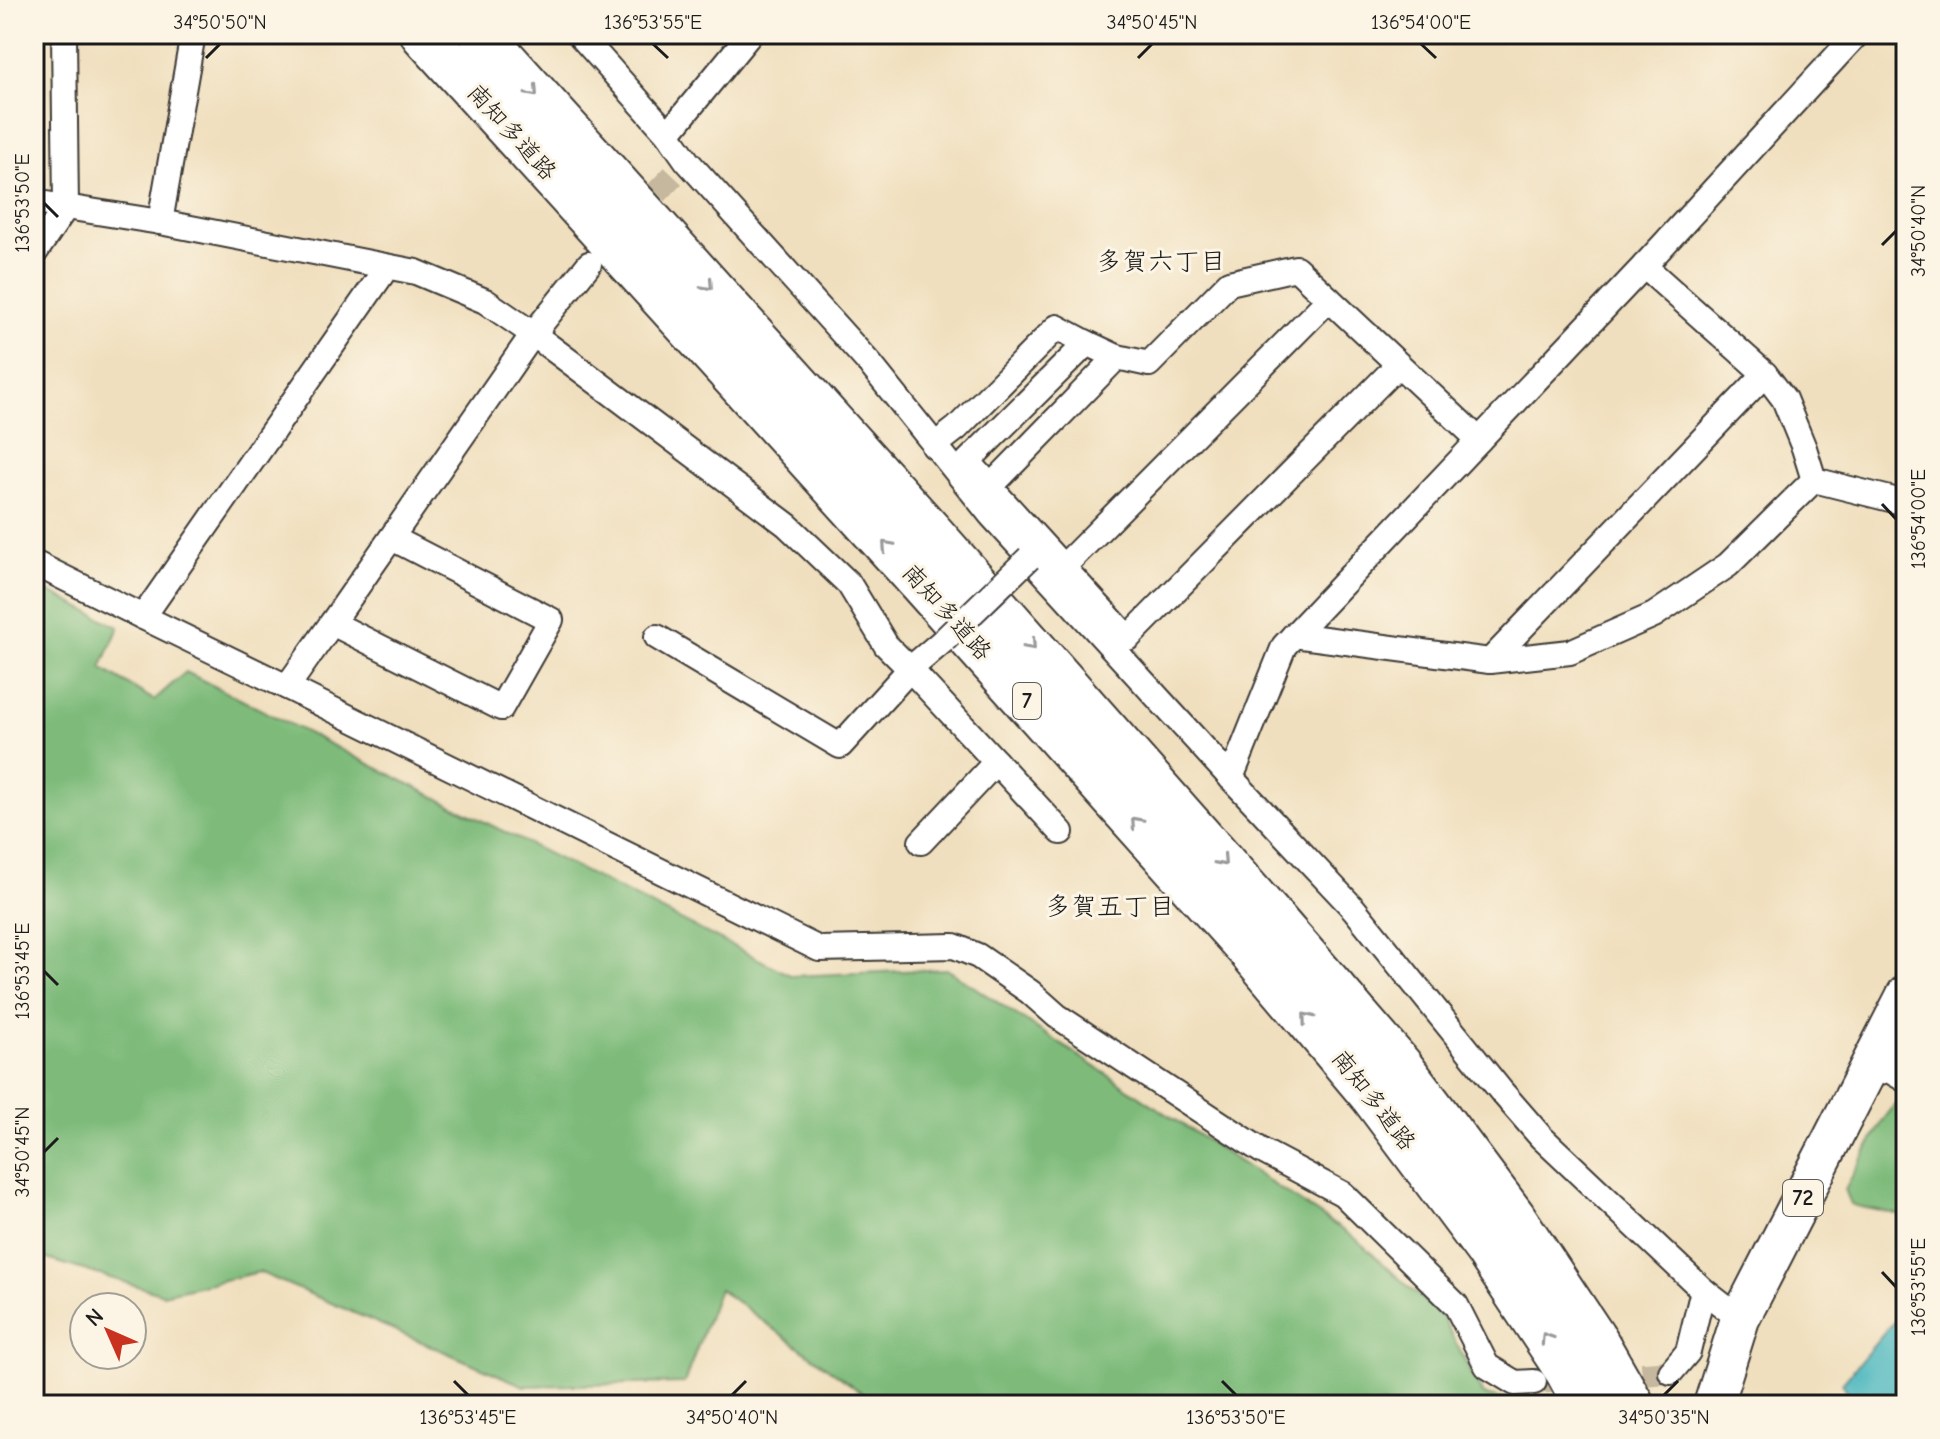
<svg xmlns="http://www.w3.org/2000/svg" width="1940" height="1439" font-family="'Comic Neue','Klee One',sans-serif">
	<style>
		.forest { fill: #7ebb7a; stroke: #4d6c4b; stroke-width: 2 }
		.water { fill: #47b6be; stroke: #32696d; stroke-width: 2 }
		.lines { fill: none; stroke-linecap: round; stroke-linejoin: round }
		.street-tunnel { stroke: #c6b89e; stroke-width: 24; stroke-dasharray: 24 12; stroke-linecap: butt }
		.street-casing { stroke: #3c3934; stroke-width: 28 }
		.primary-casing { stroke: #3c3934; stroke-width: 42 }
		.highway-casing { stroke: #3c3934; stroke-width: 48 }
		.street { stroke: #fff; stroke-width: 24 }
		.primary { stroke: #fff; stroke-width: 38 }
		.highway { stroke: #fff; stroke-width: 44 }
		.street-bridge-casing { stroke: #3c3934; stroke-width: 28; stroke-linecap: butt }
		.street-bridge { stroke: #fff; stroke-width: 24 }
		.oneway { stroke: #999 }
		.ticks { fill: none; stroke: #1c1c1c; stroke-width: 3 }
		.labels { text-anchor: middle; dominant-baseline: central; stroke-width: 6; stroke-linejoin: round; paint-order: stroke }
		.shield { fill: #fcf5e5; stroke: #5f5d58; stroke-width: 2 }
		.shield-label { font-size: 22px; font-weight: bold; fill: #1c1c1c }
		.street-label { font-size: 24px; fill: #1c1c1c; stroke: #fcf5e5 }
		.neighbourhood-label { font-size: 26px; fill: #1c1c1c; stroke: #fcf5e5 }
		.neatline { fill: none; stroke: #1c1c1c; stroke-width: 3 }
		.ticks-label { font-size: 20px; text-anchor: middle; fill: #1c1c1c }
	</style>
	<rect width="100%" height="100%" fill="#fcf5e5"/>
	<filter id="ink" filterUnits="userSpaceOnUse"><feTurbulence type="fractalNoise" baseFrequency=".0125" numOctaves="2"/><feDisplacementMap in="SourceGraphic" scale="16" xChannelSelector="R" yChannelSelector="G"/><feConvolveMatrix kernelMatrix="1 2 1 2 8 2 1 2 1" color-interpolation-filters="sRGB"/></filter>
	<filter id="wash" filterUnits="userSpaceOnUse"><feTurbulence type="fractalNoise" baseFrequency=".006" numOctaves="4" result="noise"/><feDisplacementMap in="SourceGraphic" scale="32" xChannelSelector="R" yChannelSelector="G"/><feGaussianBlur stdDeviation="1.8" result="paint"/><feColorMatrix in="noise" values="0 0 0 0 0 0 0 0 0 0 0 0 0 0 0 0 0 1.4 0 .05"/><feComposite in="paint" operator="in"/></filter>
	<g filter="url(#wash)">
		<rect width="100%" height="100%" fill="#f0dfbe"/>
		<!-- forest -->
		<g class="forest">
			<path d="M34 584 119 627 101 668 154 700 186 672 792 976 947 969 1356 1239 1443 1318 1483 1395 1538 1405H879L719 1289 684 1383 524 1386 259 1272 163 1294 34 1255Z"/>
			<path d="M1904 1093H1906V1216L1851 1205 1845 1189 1884 1119Z"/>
		</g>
		<!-- water -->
		<path class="water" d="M1906 1307V1405H1856L1842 1383Z"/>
	</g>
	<g filter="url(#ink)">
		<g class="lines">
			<!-- street-tunnel -->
			<g class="street-tunnel">
				<path d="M632 219 687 161"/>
				<path d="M1534 1382 1671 1372"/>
			</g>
			<defs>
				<g id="street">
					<path d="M579 34 668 134 687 161 870 364 991 515 1231 778 1354 909 1501 1091 1541 1137 1703 1290 1740 1319"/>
					<path d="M668 134 750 34"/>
					<path d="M34 202 160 222 416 272 485 301 533 334 787 525 849 584 886 645 910 669 944 640"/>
					<path d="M160 222 193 34"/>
					<path d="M34 254 66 207 64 34"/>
					<path d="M387 267 143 617 287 687 332 623 501 708 551 620 392 538"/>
					<path d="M1329 299 1063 567 1128 638 1398 365"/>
					<path d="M1765 374 1784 399 1804 448 1814 480 1906 503"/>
					<path d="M934 446 957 428 1057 327 1087 343 1117 357 1149 364 1229 283 1296 268 1479 440"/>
					<path d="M989 485 968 461 1087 343"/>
					<path d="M34 563 143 617"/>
					<path d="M1063 567 990 487 1117 357"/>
					<path d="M332 623 533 334 589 264"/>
					<path d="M1294 635 1490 661 1765 374 1644 266"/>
					<path d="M657 637 840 746 910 669 1061 832"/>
					<path d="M1490 661 1570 652 1654 615 1728 565 1814 480"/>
					<path d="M287 687 819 949 954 946 978 956 1030 992 1057 1016 1262 1151 1343 1194 1456 1305 1487 1366 1515 1383 1534 1382"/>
					<path d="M1231 778 1284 646 1644 266 1857 34"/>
					<path d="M921 842 996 762"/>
					<path d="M1873 1061 1906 1080"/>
					<path d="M1878 1073 1906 1042"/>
					<path d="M1671 1372 1688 1352 1703 1290"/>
				</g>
				<path id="primary" d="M1713 1405 1740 1319 1906 995"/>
				<g id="highway">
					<path d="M423 34 905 565 1249 949 1372 1095 1487 1249 1567 1370 1586 1405"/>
					<path d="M481 34 932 534 1277 924 1400 1066 1513 1217 1596 1342 1632 1405"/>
				</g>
			</defs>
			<!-- street casing -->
			<use href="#street" class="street-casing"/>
			<!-- primary casing -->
			<use href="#primary" class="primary-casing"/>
			<!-- highway casing -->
			<use href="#highway" class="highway-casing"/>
			<!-- street -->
			<use href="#street" class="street"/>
			<!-- primary -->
			<use href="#primary" class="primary"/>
			<!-- highway -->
			<use href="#highway" class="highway"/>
			<defs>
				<path id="street-bridge" d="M944 640 1029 558"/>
			</defs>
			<!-- street-bridge casing -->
			<use href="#street-bridge" class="street-bridge-casing"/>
			<!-- street-bridge -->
			<use href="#street-bridge" class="street-bridge"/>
		</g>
		<!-- one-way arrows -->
		<defs><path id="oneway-chevron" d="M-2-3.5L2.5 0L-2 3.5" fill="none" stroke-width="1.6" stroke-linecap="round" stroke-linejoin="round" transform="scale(2)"/></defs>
		<g class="oneway">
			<use href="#oneway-chevron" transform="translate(533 92) rotate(48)"/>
			<use href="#oneway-chevron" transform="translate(708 285) rotate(48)"/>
			<use href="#oneway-chevron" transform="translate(887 546) rotate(-132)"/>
			<use href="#oneway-chevron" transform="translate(1031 645) rotate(48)"/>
			<use href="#oneway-chevron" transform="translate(1136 822) rotate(-132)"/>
			<use href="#oneway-chevron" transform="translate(1222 861) rotate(48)"/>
			<use href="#oneway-chevron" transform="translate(1307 1018) rotate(-130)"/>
			<use href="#oneway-chevron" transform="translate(1546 1338) rotate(-123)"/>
		</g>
	</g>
	<!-- ticks -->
	<path class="ticks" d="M653 44 668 58M1421 44 1436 58M206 58 220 44M1138 58 1152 44M44 203 58 217M1882 245 1896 231M1882 504 1896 519M44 971 58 985M44 1152 58 1138M1882 1272 1896 1287M454 1381 468 1395M1222 1381 1236 1395M732 1395 746 1381M1664 1395 1678 1381"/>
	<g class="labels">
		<!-- shield labels -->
		<g class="shield">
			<rect x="1013" y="683" width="28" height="36" rx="6"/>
			<rect x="1783" y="1180" width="40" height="36" rx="6"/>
		</g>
		<g class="shield-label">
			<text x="1027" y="701">7</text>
			<text x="1803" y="1198">72</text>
		</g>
		<!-- street labels -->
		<g class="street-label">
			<text transform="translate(512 132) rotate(48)">南知多道路</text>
			<text transform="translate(947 612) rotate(48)">南知多道路</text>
			<text transform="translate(1374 1100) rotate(52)">南知多道路</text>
		</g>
		<!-- neighbourhood labels -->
		<g class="neighbourhood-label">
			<text x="1161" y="262">多賀六丁目</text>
			<text x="1110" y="907">多賀五丁目</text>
		</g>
	</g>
	<!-- margin -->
	<rect width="1940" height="1439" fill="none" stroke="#fcf5e5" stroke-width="88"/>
	<!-- north arrow -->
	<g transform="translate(108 1331) rotate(315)"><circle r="38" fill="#fcf5e5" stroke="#a29e95" stroke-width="2"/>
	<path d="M0-6L14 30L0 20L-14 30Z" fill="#c8321e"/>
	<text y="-12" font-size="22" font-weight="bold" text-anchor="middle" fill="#1c1c1c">N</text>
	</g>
	<rect x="44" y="44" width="1852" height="1351" class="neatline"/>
	<g class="ticks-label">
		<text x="220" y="29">34°50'50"N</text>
		<text x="653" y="29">136°53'55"E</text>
		<text x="1152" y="29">34°50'45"N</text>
		<text x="1421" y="29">136°54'00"E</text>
		<text transform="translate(22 203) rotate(-90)" y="7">136°53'50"E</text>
		<text transform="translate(1918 231) rotate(-90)" y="7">34°50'40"N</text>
		<text transform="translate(1918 519) rotate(-90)" y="7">136°54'00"E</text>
		<text transform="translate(22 971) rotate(-90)" y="7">136°53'45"E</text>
		<text transform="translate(22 1152) rotate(-90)" y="7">34°50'45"N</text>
		<text transform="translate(1918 1287) rotate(-90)" y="7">136°53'55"E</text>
		<text x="468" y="1424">136°53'45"E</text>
		<text x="732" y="1424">34°50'40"N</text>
		<text x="1236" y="1424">136°53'50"E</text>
		<text x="1664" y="1424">34°50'35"N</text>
	</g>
</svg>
